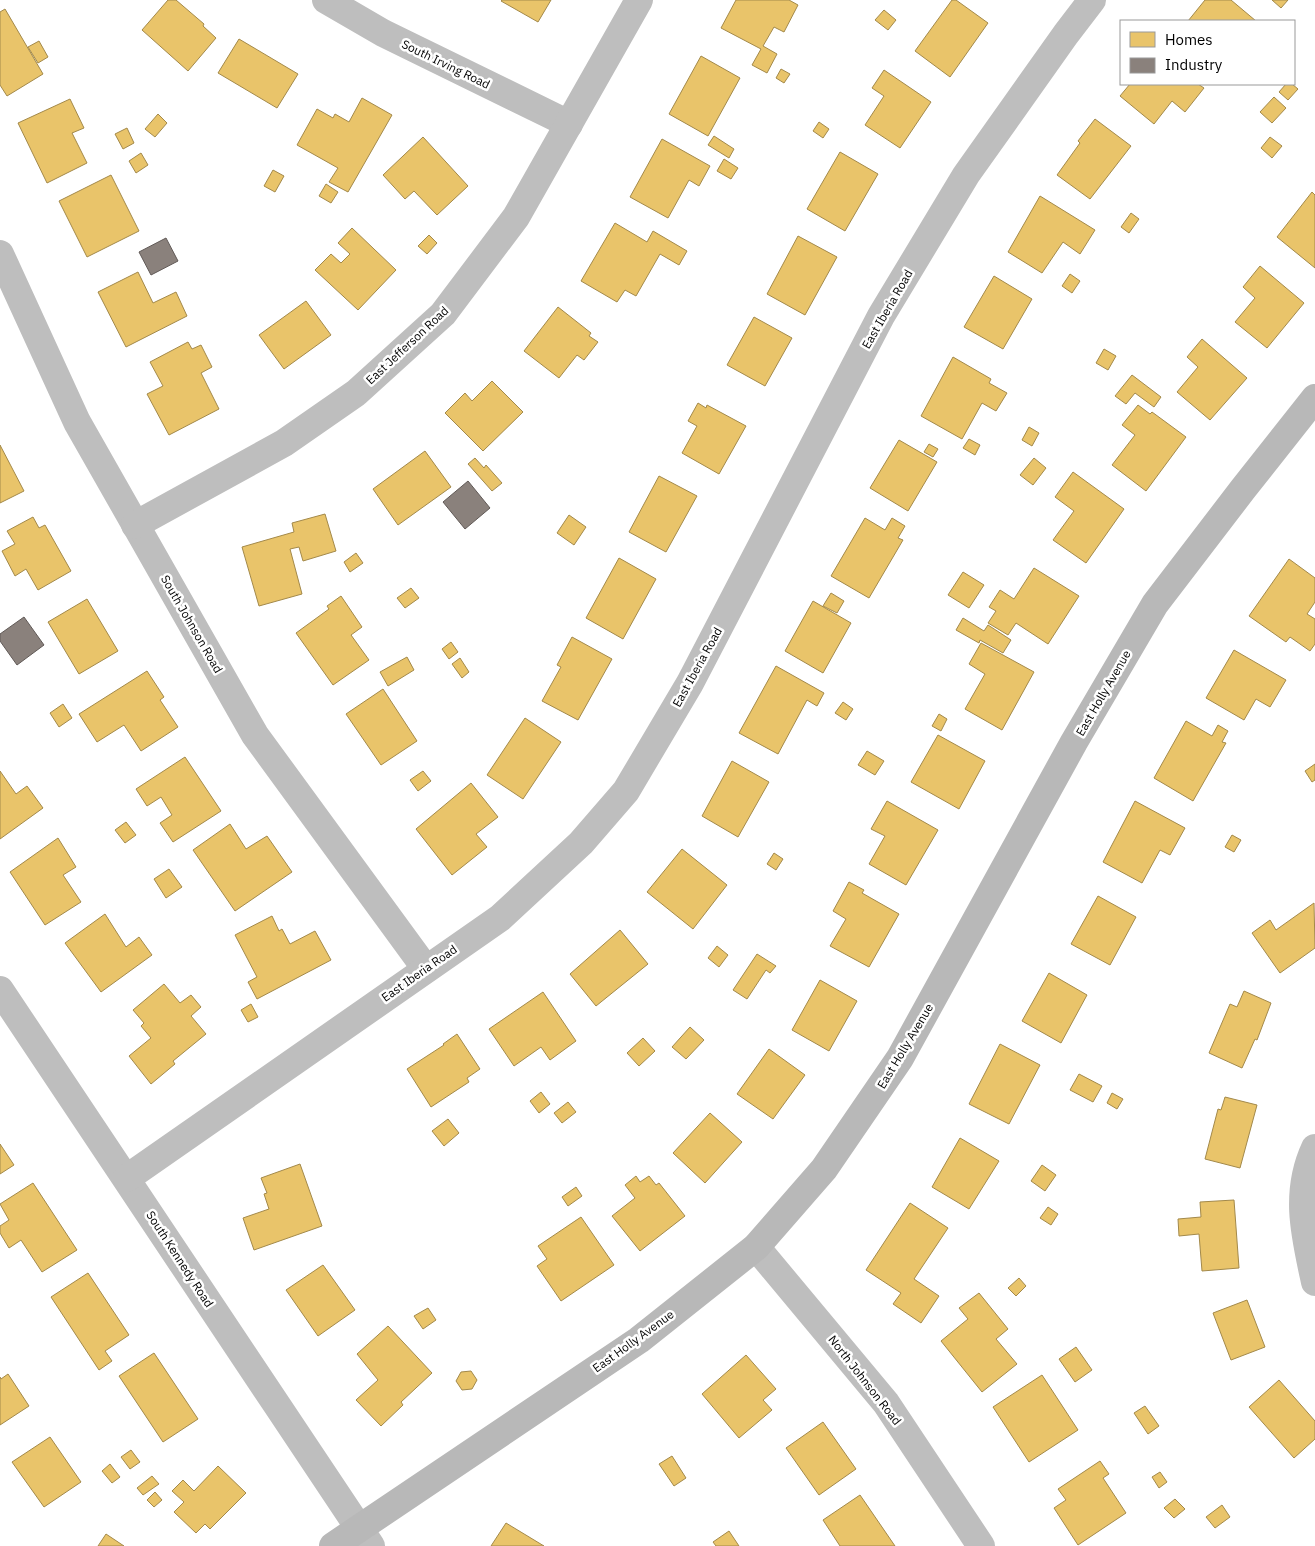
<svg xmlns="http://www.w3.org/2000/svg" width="1315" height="1546" font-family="'IBM Plex Sans',sans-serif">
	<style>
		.homes { fill: #e9c46a; stroke: #a3894a }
		.industry { fill: #8a817c; stroke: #615a57 }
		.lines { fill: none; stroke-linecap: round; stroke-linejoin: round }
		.street { stroke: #bebebe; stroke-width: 28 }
		.secondary { stroke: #b8b8b8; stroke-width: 28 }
		.labels { text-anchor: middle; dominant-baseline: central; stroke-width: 5; stroke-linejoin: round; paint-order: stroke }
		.street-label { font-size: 12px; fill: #000; stroke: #fff }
	</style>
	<rect width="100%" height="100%" fill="#fff"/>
	<!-- homes -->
	<g class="homes">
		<path d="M168 0H176L204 24 203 26 216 38 188 71 142 30Z"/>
		<path d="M502 0H551L538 22 501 1Z"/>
		<path d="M736 0H789L798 5 784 32 774 27 763 46 777 54 767 73 752 65 761 49 721 28Z"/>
		<path d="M952 0H956L988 23 950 77 915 51Z"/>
		<path d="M1205 0H1231L1256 21H1188Z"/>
		<path d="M1272 0H1288L1281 8Z"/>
		<path d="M5 9 43 74 7 96 0 85V12Z"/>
		<path d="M884 10 896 20 888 30 875 20Z"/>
		<path d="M239 39 298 74 277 108 218 73Z"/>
		<path d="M39 41 48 57 38 63 28 47Z"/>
		<path d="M701 56 740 78 708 136 669 114Z"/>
		<path d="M781 69 790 74 784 83 776 78Z"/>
		<path d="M884 70 931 102 900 148 865 125 884 96 872 88Z"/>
		<path d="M1130 84H1198L1204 88 1185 112 1172 101 1154 124 1120 96Z"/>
		<path d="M1286 84H1292L1298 89 1288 100 1279 92Z"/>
		<path d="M1274 97 1286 108 1272 123 1260 112Z"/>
		<path d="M362 98 392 115 348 192 329 182 338 168 297 145 317 109 333 118 335 114 349 122Z"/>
		<path d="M70 99 84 128 72 133 87 163 47 183 18 123Z"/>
		<path d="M158 114 167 123 155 137 145 129Z"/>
		<path d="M1095 119 1131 146 1090 199 1057 175 1080 143 1078 141Z"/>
		<path d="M819 122 829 129 823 138 813 131Z"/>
		<path d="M127 128 134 143 123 149 115 134Z"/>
		<path d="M714 136 734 149 729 158 708 145Z"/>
		<path d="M423 137 468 186 437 215 414 191 405 199 383 175Z"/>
		<path d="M1270 137 1282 146 1272 158 1261 148Z"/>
		<path d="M662 139 710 166 699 186 689 180 668 218 630 197Z"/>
		<path d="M840 152 878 174 845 231 807 209Z"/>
		<path d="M141 153 148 165 136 173 129 161Z"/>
		<path d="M724 159 738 168 731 179 717 171Z"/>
		<path d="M273 170 284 176 275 192 264 186Z"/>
		<path d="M111 175 139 231 87 257 59 201Z"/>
		<path d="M326 184 338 192 331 203 319 196Z"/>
		<path d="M1312 192 1315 195V268L1277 237Z"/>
		<path d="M1040 196 1095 230 1080 254 1063 242 1042 273 1008 252Z"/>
		<path d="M1131 213 1139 219 1129 233 1121 227Z"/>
		<path d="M615 223 647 242 653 231 687 251 679 265 660 254 636 296 625 290 617 302 581 281Z"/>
		<path d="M352 228 396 270 358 310 315 270 331 254 341 263 350 254 338 243Z"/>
		<path d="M429 235 437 243 427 254 418 246Z"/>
		<path d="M798 236 837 257 805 315 767 294Z"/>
		<path d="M1260 266 1304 303 1267 348 1235 322 1255 298 1243 287Z"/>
		<path d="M138 272 153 303 176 292 187 316 126 347 98 292Z"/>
		<path d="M1070 274 1080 281 1072 293 1062 286Z"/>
		<path d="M994 276 1032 299 1003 349 964 327Z"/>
		<path d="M306 301 331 335 284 369 259 335Z"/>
		<path d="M558 307 591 333 589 336 598 342 584 360 577 355 559 378 524 351Z"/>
		<path d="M754 317 792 338 765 386 727 365Z"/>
		<path d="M1202 339 1247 378 1210 420 1177 392 1198 367 1187 357Z"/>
		<path d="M188 342 192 349 201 345 212 367 201 373 219 409 169 435 147 394 163 386 150 362Z"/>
		<path d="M1104 349 1116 356 1108 370 1096 363Z"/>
		<path d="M953 357 991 379 989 383 1007 393 996 411 982 403 962 439 921 416Z"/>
		<path d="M1132 375 1161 397 1154 407 1135 393 1126 404 1115 396Z"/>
		<path d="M492 381 523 412 483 451 445 413 465 393 472 401Z"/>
		<path d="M698 403 706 408 707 405 746 426 719 474 682 453 697 426 688 421Z"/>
		<path d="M1138 405 1150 414 1152 412 1186 437 1146 491 1112 465 1135 435 1122 425Z"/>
		<path d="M1029 427 1039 433 1032 446 1022 440Z"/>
		<path d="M969 439 980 445 975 455 963 448Z"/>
		<path d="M899 440 937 462 908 511 870 488Z"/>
		<path d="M929 444 938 449 933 457 924 452Z"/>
		<path d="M0 445 24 491 0 503Z"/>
		<path d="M425 451 451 487 398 525 373 489Z"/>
		<path d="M475 458 484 468 486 465 502 483 492 491 468 464Z"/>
		<path d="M1034 458 1046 468 1033 485 1020 475Z"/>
		<path d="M1073 472 1124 509 1086 563 1053 540 1074 511 1055 497Z"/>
		<path d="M659 476 697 496 666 552 629 532Z"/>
		<path d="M325 514 336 551 303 561 299 547 290 549 302 594 259 606 242 547 294 532 292 523Z"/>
		<path d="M569 515 586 527 574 545 557 533Z"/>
		<path d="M33 517 39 528 45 525 71 571 38 590 26 569 15 576 2 551 15 544 7 531Z"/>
		<path d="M865 518 885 530 892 518 905 526 898 538 903 540 869 598 831 576Z"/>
		<path d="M356 553 363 563 350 572 344 562Z"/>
		<path d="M619 558 656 579 623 639 586 618Z"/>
		<path d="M1289 559 1315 578V602L1307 614 1315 619V644L1310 651 1290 637 1286 642 1249 616Z"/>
		<path d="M1034 568 1079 596 1048 644 1016 623 1008 635 988 623 996 611 989 607 1000 590 1014 599Z"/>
		<path d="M963 572 984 585 969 608 948 595Z"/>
		<path d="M411 588 419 598 405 608 397 598Z"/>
		<path d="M831 593 844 601 837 613 823 606Z"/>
		<path d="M341 596 362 627 351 635 369 660 333 685 296 633 329 609 327 606Z"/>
		<path d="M87 599 118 651 79 674 48 622Z"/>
		<path d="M813 601 851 623 823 673 785 651Z"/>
		<path d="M963 618 984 631 988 625 1011 640 1003 653 980 640 979 643 956 630Z"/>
		<path d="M572 637 612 659 578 720 542 701 561 667 557 665Z"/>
		<path d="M451 642 458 652 449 659 442 649Z"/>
		<path d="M981 643 1034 672 1002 730 965 709 985 674 969 664Z"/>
		<path d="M1234 650 1286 680 1270 707 1256 699 1244 720 1206 698Z"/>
		<path d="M407 657 414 670 388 686 380 672Z"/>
		<path d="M460 658 469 672 462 678 452 664Z"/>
		<path d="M776 666 824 693 817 706 807 700 778 754 739 733Z"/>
		<path d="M147 671 164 697 160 700 178 727 141 751 124 725 97 742 79 714Z"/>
		<path d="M383 689 417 741 381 765 346 714Z"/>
		<path d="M843 702 853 709 846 720 835 713Z"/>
		<path d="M63 704 72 718 59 727 50 713Z"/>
		<path d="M939 714 947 719 941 731 932 726Z"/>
		<path d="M525 718 561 742 523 799 487 775Z"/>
		<path d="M1186 721 1212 736 1218 725 1228 731 1222 742 1226 743 1193 801 1154 778Z"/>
		<path d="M938 735 985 761 959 809 911 782Z"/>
		<path d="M867 751 884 761 875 775 858 765Z"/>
		<path d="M185 757 221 811 173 842 160 823 172 815 161 797 147 806 136 789Z"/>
		<path d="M732 761 769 782 738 837 702 816Z"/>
		<path d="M1315 764V780L1312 782 1305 771Z"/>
		<path d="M0 771 16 794 27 786 43 808 0 839Z"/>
		<path d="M423 771 431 781 418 791 410 780Z"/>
		<path d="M471 783 498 817 476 834 487 847 452 875 416 829Z"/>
		<path d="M887 801 938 830 906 885 869 864 885 836 871 829Z"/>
		<path d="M1135 801 1185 828 1170 855 1160 850 1142 883 1103 862Z"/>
		<path d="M126 822 136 835 125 843 115 830Z"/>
		<path d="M230 824 246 849 267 836 292 872 235 911 193 850Z"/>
		<path d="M1232 835 1241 840 1234 852 1225 847Z"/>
		<path d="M58 838 76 867 63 875 81 902 45 925 10 872Z"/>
		<path d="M682 849 727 885 693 929 647 892Z"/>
		<path d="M774 853 783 859 776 870 767 864Z"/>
		<path d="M169 869 182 887 166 898 154 879Z"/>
		<path d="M849 882 864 890 862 893 899 914 869 967 830 946 846 919 833 911Z"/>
		<path d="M1098 896 1136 917 1110 965 1071 944Z"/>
		<path d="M1314 903 1315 948 1280 973 1252 933 1270 920 1276 930Z"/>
		<path d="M105 914 126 947 139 937 152 955 101 992 65 943Z"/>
		<path d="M272 916 279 931 282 929 290 944 315 931 331 960 257 999 248 982 257 977 235 935Z"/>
		<path d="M620 930 648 964 596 1006 570 974Z"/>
		<path d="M717 946 728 955 719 967 708 958Z"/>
		<path d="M757 954 776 966 770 973 766 970 747 999 733 990Z"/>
		<path d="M1049 973 1087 995 1061 1043 1022 1021Z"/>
		<path d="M820 980 857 1001 829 1051 792 1030Z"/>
		<path d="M164 984 180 1003 191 995 201 1007 191 1016 206 1034 173 1061 175 1064 151 1084 129 1056 151 1038 141 1026 144 1023 133 1010Z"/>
		<path d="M1244 991 1271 1003 1257 1040 1255 1039 1242 1068 1209 1053 1230 1004 1237 1007Z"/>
		<path d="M543 992 576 1041 550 1060 541 1047 514 1066 489 1029Z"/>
		<path d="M251 1004 258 1017 248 1022 241 1010Z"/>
		<path d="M690 1027 704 1040 686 1059 672 1047Z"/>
		<path d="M457 1034 480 1069 467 1078 469 1082 431 1107 407 1069 444 1045 443 1044Z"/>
		<path d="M643 1038 655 1051 639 1066 627 1053Z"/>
		<path d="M1000 1044 1040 1065 1009 1124 969 1104Z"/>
		<path d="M769 1049 805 1075 773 1119 737 1094Z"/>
		<path d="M1079 1074 1102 1086 1093 1102 1070 1090Z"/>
		<path d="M541 1092 550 1104 539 1113 530 1101Z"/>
		<path d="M1112 1093 1123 1099 1117 1109 1107 1103Z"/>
		<path d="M1225 1097 1257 1105 1240 1168 1205 1159 1218 1109 1221 1110Z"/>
		<path d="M568 1102 576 1112 562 1123 554 1113Z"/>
		<path d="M710 1113 742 1142 705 1183 673 1153Z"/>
		<path d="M448 1119 459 1133 444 1146 432 1131Z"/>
		<path d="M960 1138 999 1161 969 1209 932 1187Z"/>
		<path d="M0 1144 14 1165 0 1174Z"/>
		<path d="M300 1164 322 1226 254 1250 243 1218 269 1209 264 1194 267 1193 261 1178Z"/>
		<path d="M1042 1165 1056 1175 1045 1191 1031 1181Z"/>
		<path d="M636 1176 640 1182 649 1176 656 1185 659 1183 685 1216 640 1251 612 1216 635 1198 625 1185Z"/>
		<path d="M33 1183 77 1250 42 1272 21 1240 9 1248 0 1233V1226L9 1220 0 1204Z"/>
		<path d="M576 1187 582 1196 568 1206 562 1197Z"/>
		<path d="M1234 1200 1239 1268 1202 1271 1199 1234 1179 1236 1178 1219 1201 1217 1200 1202Z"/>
		<path d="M910 1203 948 1228 914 1279 939 1296 921 1323 893 1304 901 1293 866 1270Z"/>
		<path d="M1048 1207 1058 1214 1051 1225 1040 1218Z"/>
		<path d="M581 1217 614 1265 561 1301 537 1266 547 1259 538 1246Z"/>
		<path d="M323 1265 355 1310 318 1336 286 1290Z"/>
		<path d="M88 1273 129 1335 105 1351 112 1361 99 1370 51 1297Z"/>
		<path d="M1019 1278 1026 1286 1016 1296 1008 1288Z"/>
		<path d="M979 1293 1008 1329 996 1339 1017 1364 982 1392 941 1341 968 1319 959 1308Z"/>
		<path d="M1247 1300 1265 1347 1231 1360 1213 1313Z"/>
		<path d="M428 1308 436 1320 423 1329 414 1316Z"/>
		<path d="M388 1326 432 1373 401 1402 403 1405 381 1426 356 1400 378 1380 357 1354Z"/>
		<path d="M1076 1347 1092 1370 1075 1382 1059 1359Z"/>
		<path d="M154 1353 198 1419 163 1442 119 1376Z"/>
		<path d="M746 1355 776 1389 763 1400 772 1410 739 1438 702 1394Z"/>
		<path d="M471 1371 477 1380 472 1389 462 1390 456 1381 461 1372Z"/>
		<path d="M8 1374 29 1406 0 1425V1377L1 1379Z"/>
		<path d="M1042 1375 1078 1430 1029 1462 993 1407Z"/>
		<path d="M1279 1380 1315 1421V1439L1294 1458 1249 1407Z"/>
		<path d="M1145 1406 1159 1426 1148 1434 1134 1413Z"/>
		<path d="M823 1422 856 1469 819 1495 786 1448Z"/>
		<path d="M50 1437 81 1482 44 1507 12 1462Z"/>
		<path d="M131 1450 140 1462 130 1469 121 1457Z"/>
		<path d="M672 1456 686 1478 674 1486 659 1464Z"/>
		<path d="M1100 1461 1109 1474 1103 1478 1126 1513 1078 1545 1054 1508 1066 1500 1058 1489Z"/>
		<path d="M110 1464 120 1477 112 1483 102 1471Z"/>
		<path d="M218 1466 246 1493 210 1529 205 1524 196 1533 174 1512 184 1502 172 1491 183 1480 194 1491Z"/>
		<path d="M1160 1472 1167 1482 1159 1488 1152 1477Z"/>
		<path d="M152 1476 159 1484 143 1495 137 1488Z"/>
		<path d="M155 1492 162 1500 154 1507 147 1500Z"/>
		<path d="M860 1495 895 1546H840L823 1520Z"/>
		<path d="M1175 1499 1185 1509 1174 1518 1164 1508Z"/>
		<path d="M1222 1505 1230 1517 1215 1528 1206 1517Z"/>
		<path d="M506 1523 544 1546H491Z"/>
		<path d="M729 1531 739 1546H716L713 1542Z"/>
		<path d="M106 1534 124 1546H98Z"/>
	</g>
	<!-- industry -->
	<g class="industry">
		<path d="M166 238 178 261 151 275 139 252Z"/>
		<path d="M468 481 490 508 465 529 443 502Z"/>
		<path d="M24 617 44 645 17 665 0 641V634Z"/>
	</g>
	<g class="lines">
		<!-- street -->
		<g class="street">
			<path d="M326 0 383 33 569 124"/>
			<path d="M0 254 77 422 255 735 426 969"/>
			<path d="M135 525 284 443 356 393 443 314 516 217 639 0"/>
			<path d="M0 990C125 1175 247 1361 371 1546"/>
			<path d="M1315 1148C1294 1193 1305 1236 1315 1282"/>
			<path d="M127 1178 500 918 581 843 626 791 690 683 881 316 966 175 1066 34 1092 0"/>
			<path d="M756 1247 886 1403 981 1546"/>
		</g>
		<!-- secondary -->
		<path class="secondary" d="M333 1546 639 1340 756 1247 824 1169 900 1058 1074 742 1155 604 1243 489 1315 398"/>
	</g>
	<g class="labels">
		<!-- street labels -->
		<g class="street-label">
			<text transform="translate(446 64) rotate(26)">South Irving Road</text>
			<text transform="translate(887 309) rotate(-60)">East Iberia Road</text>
			<text transform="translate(407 345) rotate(-43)">East Jefferson Road</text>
			<text transform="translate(192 624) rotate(60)">South Johnson Road</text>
			<text transform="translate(697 667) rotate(-61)">East Iberia Road</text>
			<text transform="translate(1103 693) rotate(-60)">East Holly Avenue</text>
			<text transform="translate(419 973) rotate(-35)">East Iberia Road</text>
			<text transform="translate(905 1046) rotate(-59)">East Holly Avenue</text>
			<text transform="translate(180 1259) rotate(57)">South Kennedy Road</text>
			<text transform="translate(633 1341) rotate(-36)">East Holly Avenue</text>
			<text transform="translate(865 1380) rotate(52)">North Johnson Road</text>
		</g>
	</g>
	<!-- legend -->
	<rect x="1120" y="20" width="175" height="65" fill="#ffffff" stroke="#999999"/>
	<rect x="1130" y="32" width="25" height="15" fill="#e9c46a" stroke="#999999"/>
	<text x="1165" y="45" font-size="15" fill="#000000">Homes</text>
	<rect x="1130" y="58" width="25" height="15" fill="#8a817c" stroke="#999999"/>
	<text x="1165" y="70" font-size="15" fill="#000000">Industry</text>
</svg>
